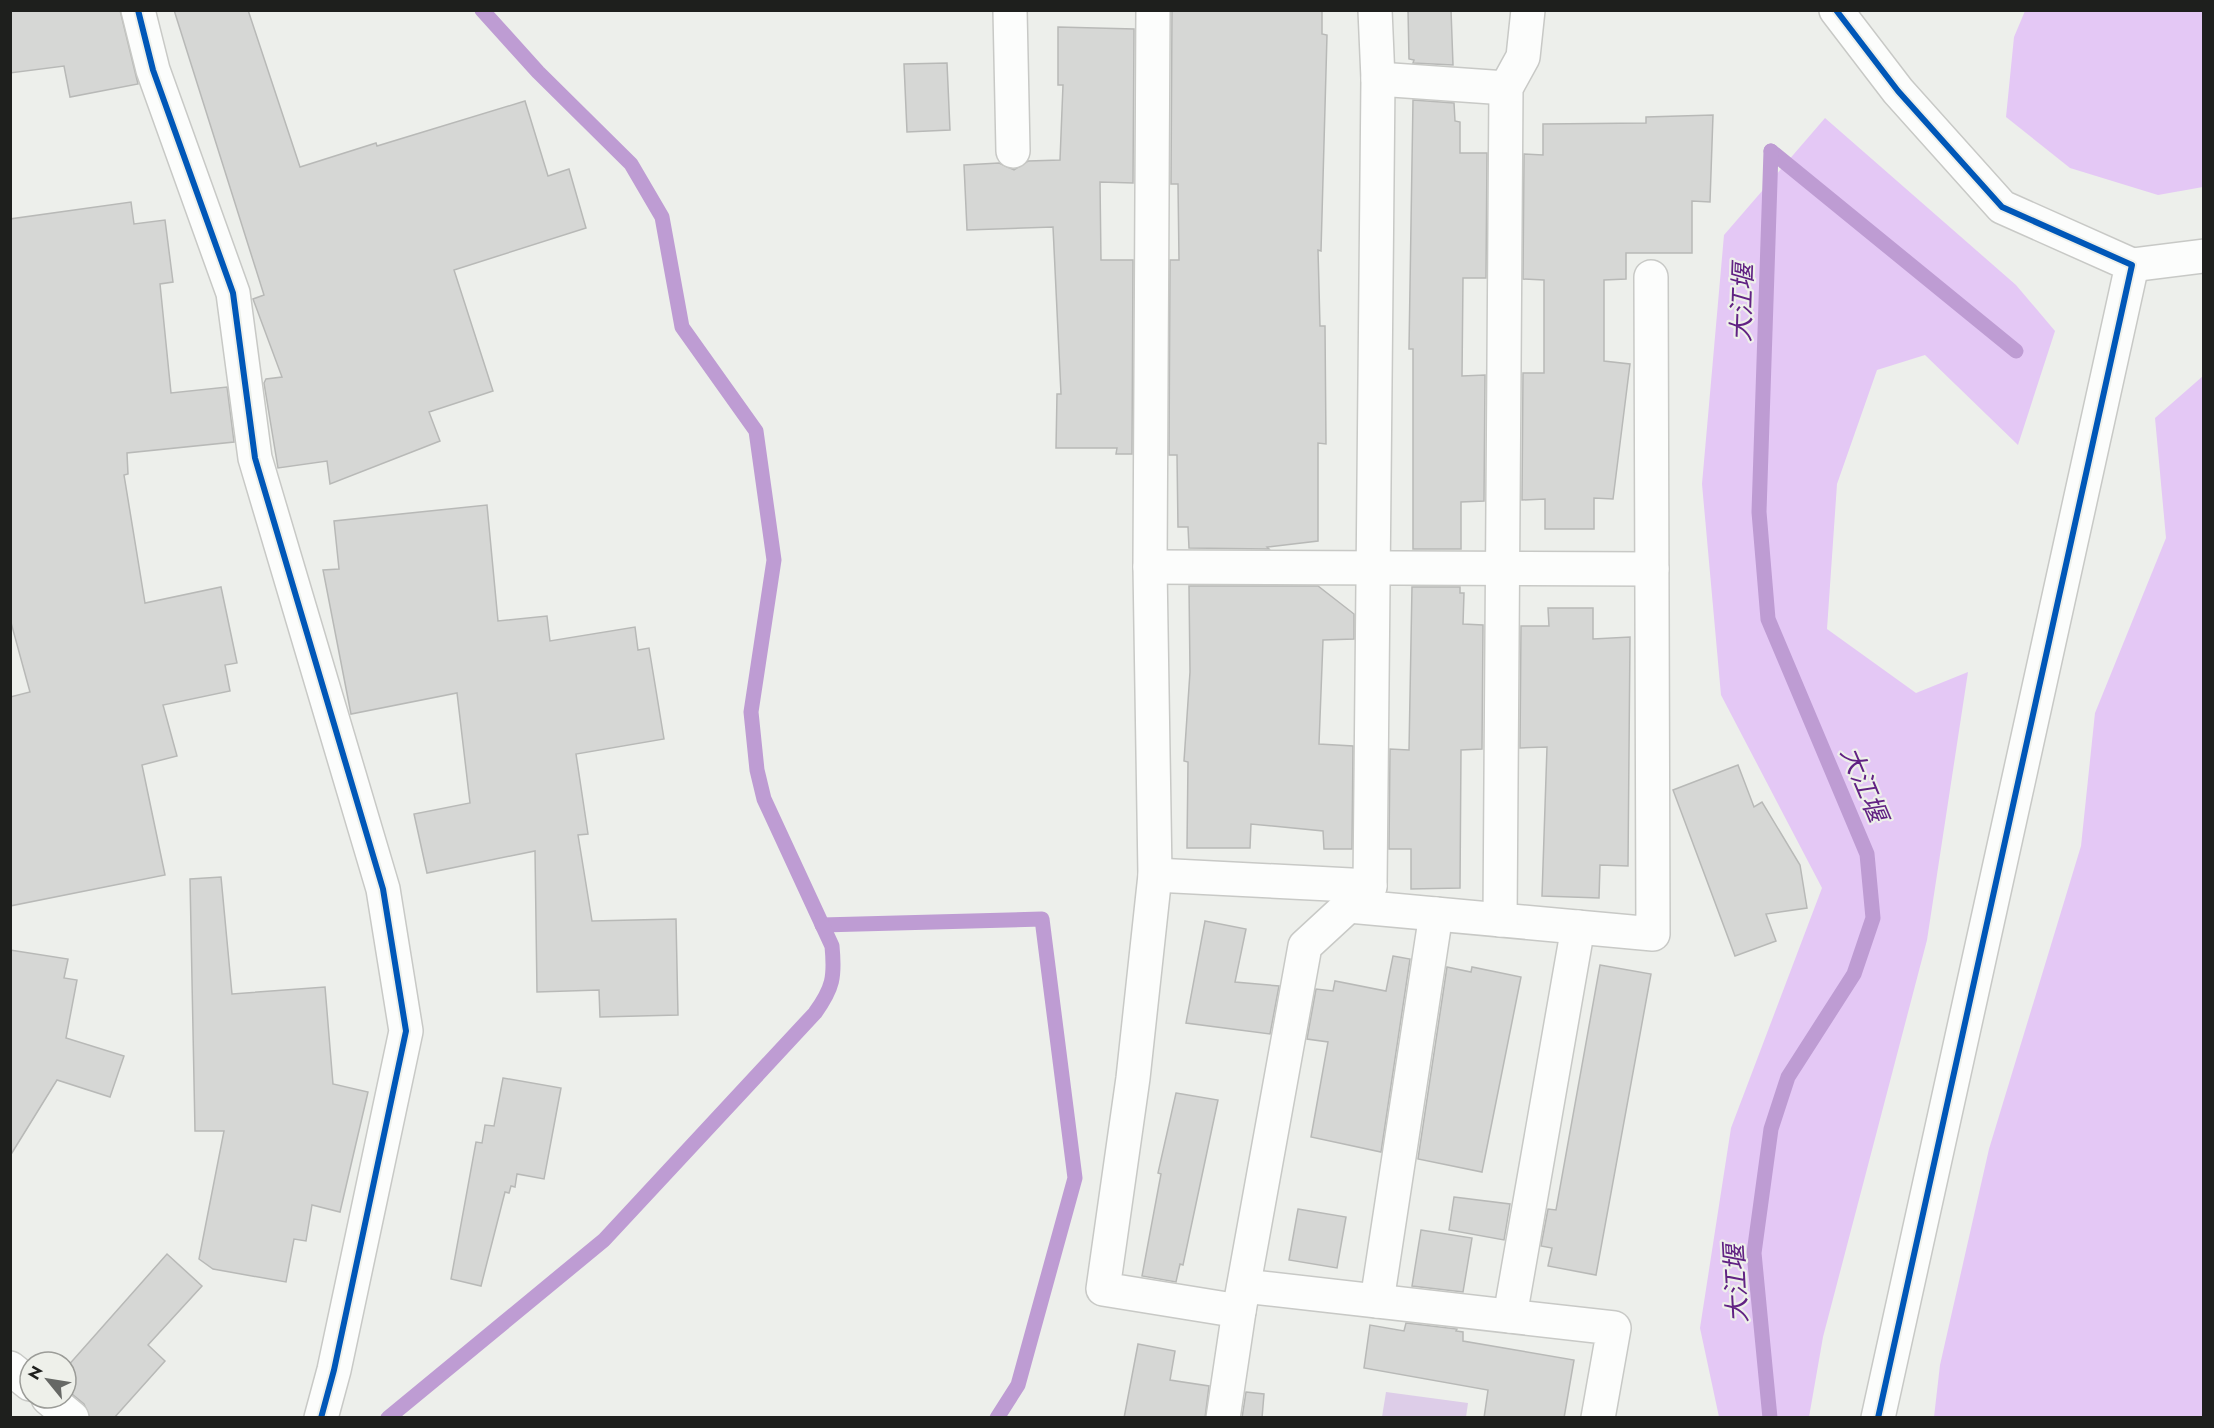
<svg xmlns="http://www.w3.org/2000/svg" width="2214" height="1428" font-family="Jost,'Noto Sans JP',sans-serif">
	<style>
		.green { fill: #ddcde8 }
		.forest { fill: #e4c8f5 }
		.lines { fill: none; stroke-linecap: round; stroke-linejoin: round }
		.stream { stroke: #be9cd3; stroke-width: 15 }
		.building { fill: #d6d7d5; stroke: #b8b9b7; stroke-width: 1.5 }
		.street-casing { stroke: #c8c9c6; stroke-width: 36 }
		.secondary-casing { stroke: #c8c9c6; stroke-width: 36 }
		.street { stroke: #fcfdfc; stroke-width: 33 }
		.secondary { stroke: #fcfdfc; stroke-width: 33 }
		.cycleway-casing { stroke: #eef0ea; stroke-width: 10 }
		.cycleway { stroke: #0057b8; stroke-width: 6 }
		.labels { text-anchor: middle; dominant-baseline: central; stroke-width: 4.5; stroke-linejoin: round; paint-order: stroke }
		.water-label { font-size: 26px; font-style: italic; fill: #612283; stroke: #eef0ea }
	</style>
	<rect width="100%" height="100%" fill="#edefeb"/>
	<!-- green -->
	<path class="green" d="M1386 1392 1468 1403 1466 1417H1382Z"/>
	<!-- forest -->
	<g class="forest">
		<path d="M2025 11H2203V187L2158 195 2070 168 2006 117 2014 37Z"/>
		<path d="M1825 118 2016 285 2055 331 2018 445 1925 355 1877 370 1837 484 1827 629 1916 693 1968 672 1927 940 1823 1337 1809 1417H1719L1700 1328 1731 1128 1822 888 1721 695 1702 484 1724 235Z"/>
		<path d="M2203 376V1417H1934L1940 1365 1989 1149 2081 846 2095 713 2166 538 2155 418Z"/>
	</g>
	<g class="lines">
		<!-- stream -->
		<g class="stream">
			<path d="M1771 151 2016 351"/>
			<path d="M822 925 1042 919 1075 1178 1018 1385 997 1418"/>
			<path d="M388 1418 604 1240 815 1013C833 988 835 977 832 946L764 799 757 770 751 712 774 560 756 431 682 327 662 217 631 164 538 72 482 10"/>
			<path d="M1770 1418 1754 1253 1771 1129 1788 1077 1854 974 1873 918 1867 854 1768 619 1759 512 1771 151"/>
		</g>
	</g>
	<!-- building -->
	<g class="building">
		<path d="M10 10H120L138 84 70 97 64 66 10 73Z"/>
		<path d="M174 10H248L300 167 376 143 377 146 525 101 548 176 569 169 586 228 454 270 493 391 429 412 440 441 330 484 327 461 278 468 264 383 266 379 282 377 253 299 264 295Z"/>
		<path d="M1172 10H1322V34L1327 35 1321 251 1318 250 1320 326H1325L1326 444 1318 443V541L1267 547 1269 549 1189 548 1188 527H1178L1177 455H1169L1170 260H1179L1178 184H1171Z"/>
		<path d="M1408 10H1451L1453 65 1413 63 1414 60 1409 59Z"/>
		<path d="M1058 27 1134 29 1133 183 1100 182 1101 260H1133L1132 454H1116L1117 448H1056L1057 394H1061L1053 227 967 230 964 165 999 163 1014 170 1028 161 1060 160 1063 85H1058Z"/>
		<path d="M947 63 950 130 907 132 904 64Z"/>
		<path d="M1413 100 1454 103 1455 121 1460 122V153H1487L1486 278H1463L1462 376 1485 375 1484 501 1461 502V549H1413V349H1409Z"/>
		<path d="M1713 115 1710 202 1692 201V253H1626V279L1604 280V361L1630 364 1613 499 1594 498V529H1545V499L1522 500 1523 373H1544V280L1523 279 1524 154 1543 155V124L1646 123V117Z"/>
		<path d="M131 202 134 224 165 220 173 282 160 284 171 393 227 387 234 442 127 453 128 474 124 475 145 603 221 587 237 663 225 665 230 691 163 705 177 756 142 765 165 875 10 906V697L30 692 10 619V219Z"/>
		<path d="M487 505 498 621 547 616 550 641 635 627 638 650 649 648 664 739 576 754 588 834 578 835 592 921 676 919 678 1015 600 1017 599 990 537 992 535 851 427 873 414 814 470 803 457 693 351 714 323 570 339 569 334 521Z"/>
		<path d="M1189 586H1318L1354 614V639L1323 640 1319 744 1353 746 1352 849H1324L1323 831 1251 824 1250 848H1187L1188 762 1184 761 1190 672Z"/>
		<path d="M1412 587H1460V593H1464L1463 624 1483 625 1482 749 1461 750 1460 888 1411 889V849H1389L1390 749 1409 750Z"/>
		<path d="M1548 608H1593V639L1630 637 1628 866 1600 865 1599 898 1542 896 1547 747 1520 748 1521 626H1549Z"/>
		<path d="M1738 765 1754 807 1762 802 1800 865 1807 908 1766 914 1776 941 1735 956 1673 790Z"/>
		<path d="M221 877 232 994 325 987 333 1084 368 1092 340 1212 312 1205 306 1241 294 1239 286 1282 213 1269 199 1259 224 1131H195L190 879Z"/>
		<path d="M1205 921 1246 929 1235 982 1279 986 1270 1034 1186 1023Z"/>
		<path d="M10 950 68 959 64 978 77 980 66 1038 124 1056 110 1097 57 1080 10 1156Z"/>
		<path d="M1393 956 1410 959 1381 1152 1311 1137 1328 1042 1307 1039 1316 989 1333 991 1335 981 1386 991Z"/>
		<path d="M1600 965 1651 974 1596 1275 1548 1266 1552 1248 1541 1246 1548 1209 1556 1210Z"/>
		<path d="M1447 967 1471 972 1472 967 1521 977 1482 1172 1418 1159Z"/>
		<path d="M503 1078 561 1088 544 1179 517 1174 515 1187 511 1186 509 1193 505 1192 481 1286 451 1279 476 1142 482 1143 485 1125 494 1126Z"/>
		<path d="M1176 1093 1218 1100 1183 1265 1180 1264 1176 1282 1142 1276 1161 1174 1158 1173Z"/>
		<path d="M1454 1197 1510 1204 1504 1240 1449 1230Z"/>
		<path d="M1298 1209 1346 1217 1337 1268 1289 1260Z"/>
		<path d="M1421 1230 1472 1238 1463 1292 1412 1286Z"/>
		<path d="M167 1254 202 1286 148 1345 165 1361 114 1418H90L84 1404 66 1389V1368Z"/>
		<path d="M1406 1323 1457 1329 1456 1331 1463 1332V1341L1574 1360 1564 1418H1484L1488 1390 1364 1368 1370 1325 1404 1331Z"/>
		<path d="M1138 1344 1175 1351 1170 1380 1209 1386 1205 1418H1124Z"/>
		<path d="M1246 1392 1264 1394 1262 1418H1242Z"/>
	</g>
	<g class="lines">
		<defs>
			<g id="street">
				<path d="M138 10 153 70 233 293 255 458 383 889 406 1031 334 1370 321 1418"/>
				<path d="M1010 10 1013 151"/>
				<path d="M1153 10 1150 567 1155 875 1133 1078 1103 1289 1239 1311"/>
				<path d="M1378 79 1506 88"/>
				<path d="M1150 567 1652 569"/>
				<path d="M1155 875 1370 886"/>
				<path d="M1349 906 1653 934 1651 277"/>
				<path d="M1500 920 1506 88 1523 57 1528 10"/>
				<path d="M1244 1286 1614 1328 1598 1418"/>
				<path d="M1377 1301 1436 914"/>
				<path d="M1510 1316 1578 927"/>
				<path d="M10 1368 30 1384"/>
				<path d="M48 1398 72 1418"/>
				<path d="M1223 1418 1239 1311 1305 946 1370 886 1378 79 1375 10"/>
			</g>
			<g id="secondary">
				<path d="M1836 10 1898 91 2002 207 2132 265 1878 1418"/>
				<path d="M2132 265 2204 256"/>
			</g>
		</defs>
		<!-- street casing -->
		<use href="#street" class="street-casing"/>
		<!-- secondary casing -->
		<use href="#secondary" class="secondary-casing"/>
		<!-- street -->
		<use href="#street" class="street"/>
		<!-- secondary -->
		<use href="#secondary" class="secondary"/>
		<defs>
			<g id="cycleway">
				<path d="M138 10 153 70 233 293 255 458 383 889 406 1031 334 1370 321 1418"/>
				<path d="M1836 10 1898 91 2002 207 2132 265 1878 1418"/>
			</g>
		</defs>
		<!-- cycleway casing -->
		<use href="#cycleway" class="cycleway-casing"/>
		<!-- cycleway -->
		<use href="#cycleway" class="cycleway"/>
	</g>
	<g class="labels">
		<!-- water labels -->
		<g class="water-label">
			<text transform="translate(1742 303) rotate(-88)">大江堰</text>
			<text transform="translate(1864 784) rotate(67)">大江堰</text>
			<text transform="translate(1736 1284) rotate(-93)">大江堰</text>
		</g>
	</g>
	<!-- border -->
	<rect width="2214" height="1428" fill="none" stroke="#1e1f1d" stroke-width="24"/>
	<!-- north arrow -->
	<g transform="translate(48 1380) rotate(300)"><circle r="28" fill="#eef0ea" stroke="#9b9c98" stroke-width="1.5"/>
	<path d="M0-4.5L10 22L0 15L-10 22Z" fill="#666865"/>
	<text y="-9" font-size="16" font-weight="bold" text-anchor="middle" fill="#1e1f1d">N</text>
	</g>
</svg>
